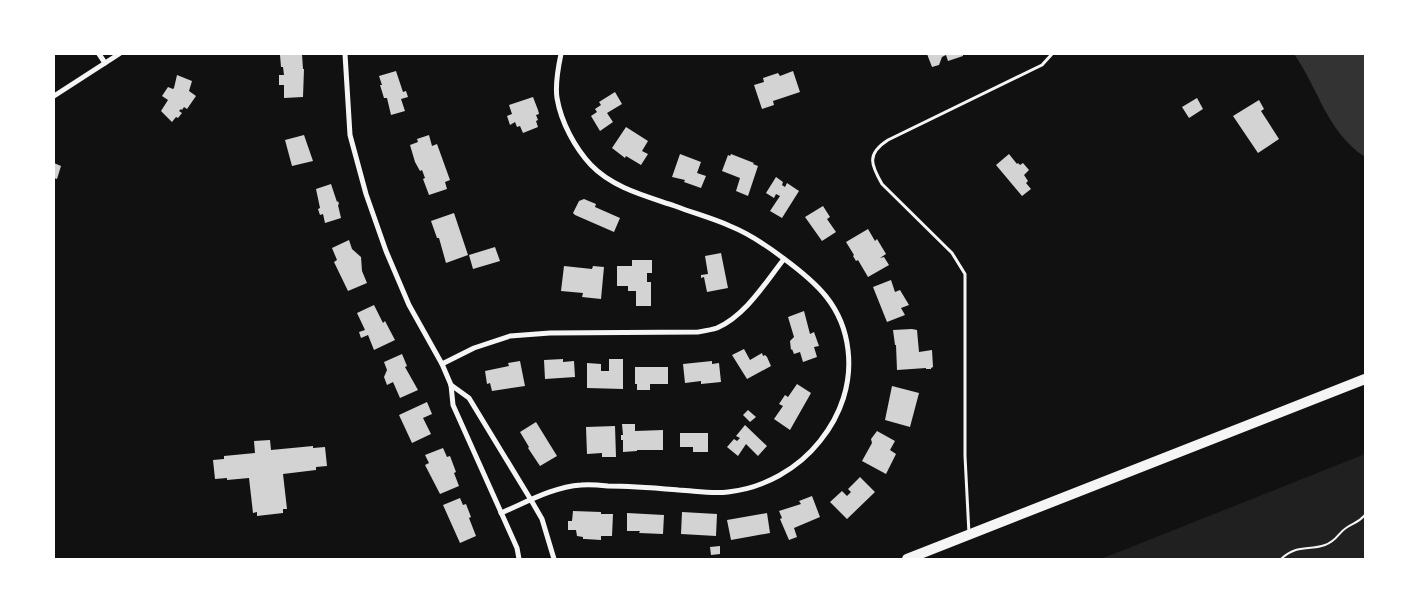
<svg xmlns="http://www.w3.org/2000/svg" width="1419" height="613" font-family="'Nunito Sans',sans-serif">
	<style>
		.green { fill: #202020 }
		.water { fill: #333 }
		.building { fill: #d3d3d3 }
		.lines { fill: none; stroke-linecap: round; stroke-linejoin: round }
		.path { stroke: #f5f5f5; stroke-width: 2 }
		.service { stroke: #f5f5f5; stroke-width: 3 }
		.minor { stroke: #f5f5f5; stroke-width: 5 }
		.primary { stroke: #f5f5f5; stroke-width: 10 }
	</style>
	<rect width="100%" height="100%" fill="#111"/>
	<!-- green -->
	<path class="green" d="M1365 454V559H1101Z"/>
	<!-- water -->
	<path class="water" d="M1294 54H1365V157C1326 131 1319 89 1294 54Z"/>
	<!-- building -->
	<g class="building">
		<path d="M302 54 303 69H304L303 97 284 98V85H279V75H284L283 67H281L280 55Z"/>
		<path d="M927 54H963V56L948 61 946 55 942 57 939 65 932 67Z"/>
		<path d="M396 71 403 92 406 91 408 97 401 99 405 111 391 115 387 98H384L380 85H382L379 76Z"/>
		<path d="M793 71 800 92 773 101 774 105 762 109 754 85 764 82 763 78 778 73 780 76Z"/>
		<path d="M177 75 192 81 189 91 196 96 187 109 184 107 182 110 181 109 179 111 182 113 178 118 176 117 172 122 161 111 168 100 162 96 168 87 173 89 174 88Z"/>
		<path d="M615 92 622 104 607 113 613 122 600 131 591 116 597 112 595 109 601 105 599 102Z"/>
		<path d="M533 97 538 110 539 114 536 115 538 120 536 121 538 127 523 133 520 126 517 127 515 122 510 125 507 116 512 114 509 105Z"/>
		<path d="M1197 98 1203 109 1189 118 1182 107Z"/>
		<path d="M1259 100 1264 109 1261 111 1279 139 1258 153 1233 116Z"/>
		<path d="M626 127 648 141 642 151 648 154 641 165 626 156 625 158 612 148Z"/>
		<path d="M304 135 313 161 292 166 285 140Z"/>
		<path d="M429 135 432 146 437 144 450 180 445 182 447 189 429 195 423 179 425 178 422 170 420 171 415 162 410 145 418 142 417 139Z"/>
		<path d="M680 154 701 162 697 173 706 176 701 188 684 182 685 180 672 177Z"/>
		<path d="M731 154 754 163 753 164 758 166 748 196 736 191 740 178 722 171 728 155 730 156Z"/>
		<path d="M1009 154 1017 164 1018 163 1020 165 1023 163 1029 170 1024 175 1028 181 1026 183 1031 189 1022 196 996 165Z"/>
		<path d="M54 163 61 166 57 179 54 178Z"/>
		<path d="M776 177 783 182 782 185 785 187 787 183 799 191 782 218 770 211 780 196 776 194 774 198 766 193Z"/>
		<path d="M331 184 337 202 338 201 339 204 338 205 341 218 325 223 323 214 320 215 318 209 320 208 316 189Z"/>
		<path d="M584 199 596 204 595 207 620 218 614 232 575 215 573 213 579 201Z"/>
		<path d="M823 206 830 217 827 219 836 232 822 241 805 217Z"/>
		<path d="M454 213 468 255 446 263 439 238H437L431 221Z"/>
		<path d="M868 229 875 241 877 239 886 254 880 258 884 257 889 265 868 277 858 260 856 261 853 256 854 255 846 242Z"/>
		<path d="M349 240 352 249 361 257 362 271 367 283 348 291 334 262 337 260 332 248Z"/>
		<path d="M495 247 500 261 473 269 469 255Z"/>
		<path d="M721 253 728 288 707 292 704 277 701 278V275L708 274 705 256Z"/>
		<path d="M632 260H652V273H647V282H651V306H636V291H628V286H617V266H632Z"/>
		<path d="M564 266 592 269 593 266 604 267 601 299 582 297 583 293 561 291Z"/>
		<path d="M891 280 895 292 900 290 909 305 901 308 905 315 887 322 873 287Z"/>
		<path d="M374 305 383 323 385 321 395 340 374 350 368 335 361 338 359 332 365 330 357 313Z"/>
		<path d="M804 311 810 334 814 332 819 346 814 347 817 357 803 362 800 352 794 354 792 349 791 350 790 341 794 337 788 317Z"/>
		<path d="M912 329 917 330 919 352 932 350 933 367 931 368V369H926V368L897 370 896 345H895L893 330Z"/>
		<path d="M744 349 750 360 762 353 763 356 765 355 767 357 771 366 747 379 732 355Z"/>
		<path d="M402 354 407 366 405 367 418 390 400 398 393 382 387 385 384 377 387 370 384 362Z"/>
		<path d="M563 359V362L574 361 575 377 545 379 544 360Z"/>
		<path d="M609 359H623V389L587 388V363L601 364V371H609Z"/>
		<path d="M520 361 525 386 492 391 490 383 487 384 485 371 509 366 508 363Z"/>
		<path d="M712 361V364L719 363 721 382 701 384V381L685 383 683 364Z"/>
		<path d="M635 367H668V384H650V390H637V384H635Z"/>
		<path d="M797 384 811 393 790 430 774 419 783 406 779 404 785 395 788 397Z"/>
		<path d="M892 386 919 393 910 427 885 420Z"/>
		<path d="M427 402 432 414 423 418 431 434 412 443 399 415Z"/>
		<path d="M748 410 756 417 750 422 743 415Z"/>
		<path d="M536 422 557 456 540 466 528 448 529 447 520 432Z"/>
		<path d="M622 424H635V431L663 430V450H637V451L623 452V440H621V435H623Z"/>
		<path d="M745 425 767 446 758 456 746 444 738 456 727 447 734 439 737 441 740 438 736 436Z"/>
		<path d="M615 426 616 457H602V453L587 454 586 427Z"/>
		<path d="M877 431 895 441 890 450 896 454 886 474 862 461 872 443 871 439Z"/>
		<path d="M680 433H708V452H693V447H680Z"/>
		<path d="M270 440 271 450 313 446V448L325 447 327 466 316 467V470L283 474 287 509H283V513L257 516V512L253 513 249 478 227 480V478L215 479 213 460 224 459V456L255 453 254 441Z"/>
		<path d="M443 448 447 457 450 456 456 472 454 473 459 486 440 494 425 465 429 463 425 455Z"/>
		<path d="M860 477 875 492 847 519 830 502 842 491 847 496 851 492 848 489Z"/>
		<path d="M812 496 820 517 794 528 797 537 789 540 780 519 782 518 779 511 801 504 799 501Z"/>
		<path d="M460 498 463 505 466 504 471 517 469 518 476 536 460 543 443 505Z"/>
		<path d="M573 511 601 512V514H613L612 536H601V540L585 539H583V537L577 536 576 530H568V521H572Z"/>
		<path d="M682 512 717 514 716 536 681 534Z"/>
		<path d="M627 513 664 515 663 534 639 533 640 531H627Z"/>
		<path d="M767 513 770 533 731 540 727 520Z"/>
		<path d="M720 546V554L711 555 710 547Z"/>
	</g>
	<g class="lines">
		<!-- path -->
		<path class="path" d="M1281 559C1297 544 1308 551 1325 545 1337 541 1338 533 1346 528 1353 523 1358 523 1365 515"/>
		<!-- service -->
		<path class="service" d="M969 534 965 456V274L952 253 882 184C871 165 866 154 888 140L1042 65 1052 54"/>
		<!-- minor -->
		<g class="minor">
			<path d="M99 54 105 63"/>
			<path d="M345 54 350 135 366 194 386 251 409 305 442 364 451 385 453 405 517 548 519 559"/>
			<path d="M54 96 119 54"/>
			<path d="M442 364 474 348 510 336 550 333 698 332C704 331 711 330 717 328 746 315 765 283 784 259"/>
			<path d="M451 385 469 398 531 500 542 519 554 559"/>
			<path d="M501 513C527 502 553 487 581 485 590 484 599 485 608 486 632 486 655 488 679 490 696 491 712 494 728 492 764 488 798 469 820 441 841 415 852 383 848 350 843 306 817 283 783 258 766 245 750 234 730 226 712 218 693 213 675 206 646 196 613 188 591 165 575 148 561 122 557 98 555 84 558 68 561 54"/>
		</g>
		<!-- primary -->
		<path class="primary" d="M907 559 1365 379"/>
	</g>
	<!-- border -->
	<rect width="1419" height="613" fill="none" stroke="#ffffff" stroke-width="110"/>
</svg>
